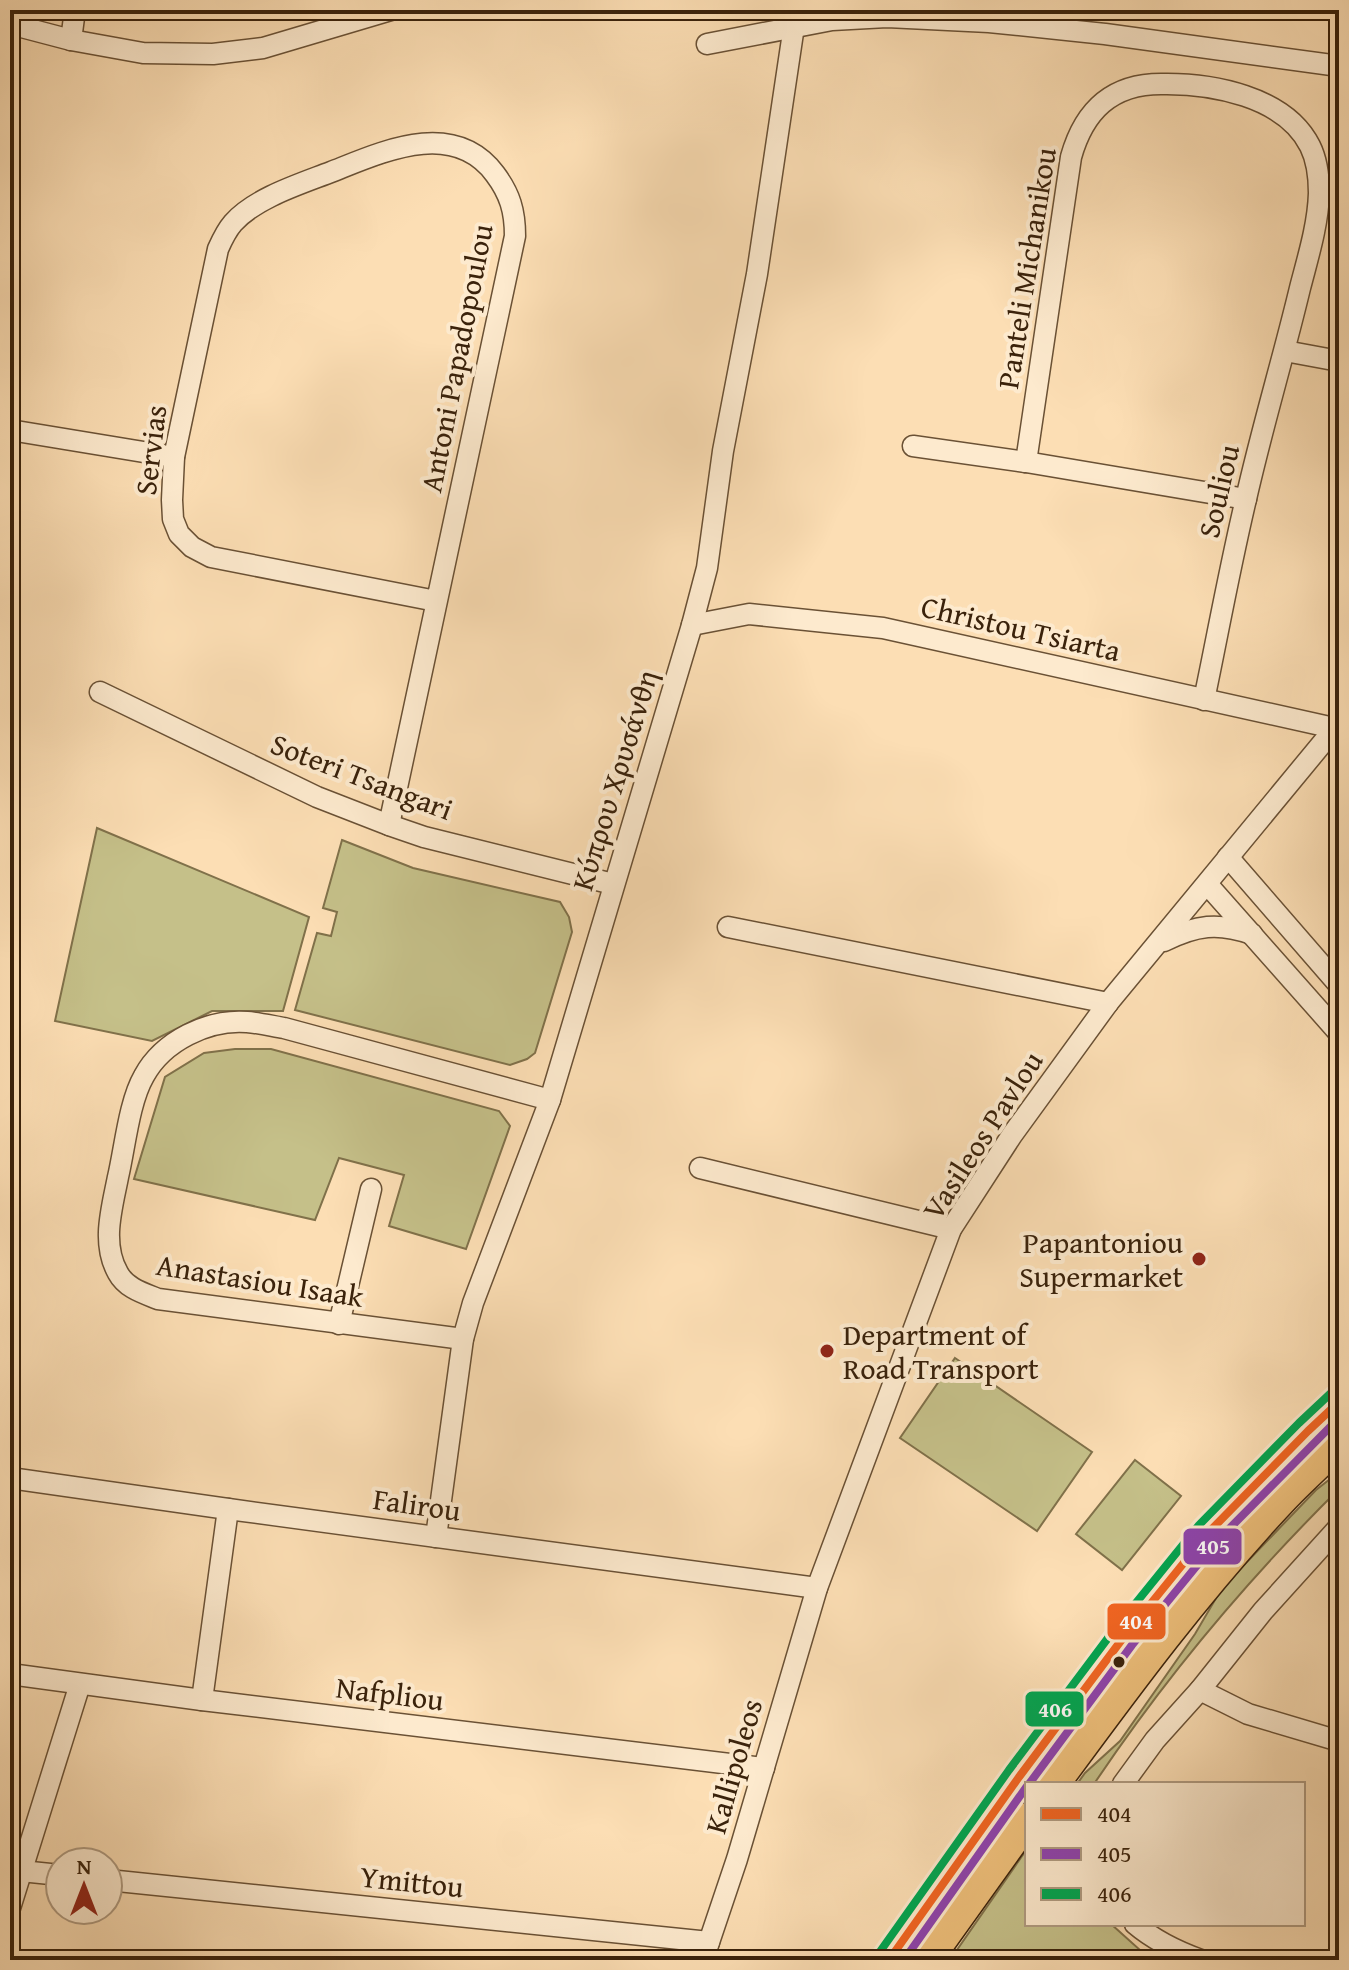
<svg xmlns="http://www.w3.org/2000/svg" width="1349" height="1970" font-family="'Gentium Book Plus',serif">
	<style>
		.green { fill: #c5c089; stroke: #80714a; stroke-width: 2 }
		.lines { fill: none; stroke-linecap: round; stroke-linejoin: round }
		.minor-casing { stroke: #6a5135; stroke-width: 23 }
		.primary-casing { stroke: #3a220b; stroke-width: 35 }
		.minor { stroke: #fdeace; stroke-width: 20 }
		.primary { stroke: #eebf7a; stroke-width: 32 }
		.bus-1-casing { stroke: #fdeace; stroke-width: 14 }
		.bus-2-casing { stroke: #fdeace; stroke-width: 14 }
		.bus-3-casing { stroke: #fdeace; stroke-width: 14 }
		.bus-1 { stroke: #f26522; stroke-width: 8 }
		.bus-2 { stroke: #8e44ad; stroke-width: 8 }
		.bus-3 { stroke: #00a651; stroke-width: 8 }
		.poi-dot { fill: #8f2418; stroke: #fdeace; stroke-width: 3 }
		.bus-dot { fill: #3a220b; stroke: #fdeace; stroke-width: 3 }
		.labels { text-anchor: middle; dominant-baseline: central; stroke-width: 8; stroke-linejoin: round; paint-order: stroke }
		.street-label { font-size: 30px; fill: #3a220b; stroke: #fdeace }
		.poi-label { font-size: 30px; fill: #3a220b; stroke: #fdeace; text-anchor: end }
		.line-badge { stroke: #fdeace; stroke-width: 3 }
		.badge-label { font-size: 22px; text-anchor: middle; font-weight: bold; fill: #fff }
	</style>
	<rect width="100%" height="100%" fill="#fcdeb4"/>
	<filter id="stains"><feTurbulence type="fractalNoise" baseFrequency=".0025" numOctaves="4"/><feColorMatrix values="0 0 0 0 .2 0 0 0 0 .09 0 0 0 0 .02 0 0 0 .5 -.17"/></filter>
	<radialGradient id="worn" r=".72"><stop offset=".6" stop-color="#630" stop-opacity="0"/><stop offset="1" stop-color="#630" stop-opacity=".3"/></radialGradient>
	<!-- green -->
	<g class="green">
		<path d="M97 828 309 917 283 1011H212L152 1041 55 1021Z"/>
		<path d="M342 840 413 868 560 902 569 917 572 932 535 1053 527 1059 510 1065 295 1010 317 933 331 936 337 912 323 908Z"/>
		<path d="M235 1049H271L499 1111 510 1126 466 1249 389 1226 404 1175 339 1158 315 1220 134 1179 165 1077 204 1053Z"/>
		<path d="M955 1358 1092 1452 1037 1531 900 1438Z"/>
		<path d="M1135 1460 1181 1496 1122 1570 1076 1534Z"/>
		<path d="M1339 1472V1489C1248 1579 1165 1678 1094 1784H1077L1085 1773 1120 1741 1195 1634 1222 1588 1316 1490Z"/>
		<path d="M1027 1849V1924H1111L1141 1951 1165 1960H950Z"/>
	</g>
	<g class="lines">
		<defs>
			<g id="minor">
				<path d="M10 24 71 40 143 53 213 54 263 48 391 10"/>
				<path d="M71 40 75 10"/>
				<path d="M707 44 832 20 887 17 989 22 1105 34 1339 66"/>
				<path d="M1285 351 1339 361"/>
				<path d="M10 430 174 457"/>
				<path d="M913 446 1026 462 1246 499"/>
				<path d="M1026 462 1071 157C1084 111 1111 84 1161 84 1211 83 1285 96 1310 146 1317 160 1319 178 1319 193 1318 225 1308 257 1300 288 1283 359 1262 428 1246 499 1230 566 1218 633 1204 700"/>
				<path d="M692 625 749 614 883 628 1334 728"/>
				<path d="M100 692 317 797 389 825 424 837 613 884"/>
				<path d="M389 825 515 236C515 211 510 194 495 174 453 118 382 152 331 172 300 184 255 198 233 223 226 231 222 240 218 249L174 457 172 500 173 519 179 534 192 547 211 557 436 601"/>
				<path d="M1228 857 1339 985"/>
				<path d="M1207 884 1339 1033"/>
				<path d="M728 927 1108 1003"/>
				<path d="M1164 941C1196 925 1218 922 1252 934"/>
				<path d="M700 1168 951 1229"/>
				<path d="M339 1324 371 1189"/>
				<path d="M463 1339 158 1299C143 1293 126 1288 118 1273 101 1243 112 1208 118 1177 125 1147 129 1102 144 1076 163 1041 208 1019 247 1022 260 1023 272 1026 284 1028L550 1100"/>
				<path d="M10 1478 228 1509 817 1588"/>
				<path d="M436 1537 463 1339 473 1303 550 1100 692 625 707 568 723 451 757 274 794 26"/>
				<path d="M10 1674 202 1700 764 1768"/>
				<path d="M1200 1690 1248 1714 1339 1741"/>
				<path d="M202 1700 228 1509"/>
				<path d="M1123 1784 1155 1740 1200 1690 1263 1611 1339 1527"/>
				<path d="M21 1871 60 1875"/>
				<path d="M108 1880 709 1942"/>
				<path d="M10 1908 80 1684"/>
				<path d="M1135 1924C1155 1941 1176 1951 1201 1960"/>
				<path d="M703 1960 737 1859 817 1588 951 1229 1012 1135 1108 1003 1339 723"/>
			</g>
			<g id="primary">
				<path d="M1053 1784C1125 1686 1198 1587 1282 1498 1300 1479 1320 1461 1339 1443"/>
				<path d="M889 1960 1019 1777 1123 1638 1208 1533 1308 1431 1339 1402"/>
				<path d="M926 1960 1027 1819"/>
			</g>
		</defs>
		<!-- minor casing -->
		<use href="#minor" class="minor-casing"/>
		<!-- primary casing -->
		<use href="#primary" class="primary-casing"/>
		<!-- minor -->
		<use href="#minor" class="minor"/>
		<!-- primary -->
		<use href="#primary" class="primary"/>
		<defs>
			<path id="bus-1" d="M889 1960 1019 1777 1123 1638 1208 1533 1308 1431 1339 1402"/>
			<g id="bus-2">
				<path d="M1029 1784 1132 1645 1217 1541 1339 1418"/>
				<path d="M904 1960 1027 1786"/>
			</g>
			<path id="bus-3" d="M879 1953 1009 1770 1114 1630 1199 1525 1299 1423 1331 1393"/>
		</defs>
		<!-- bus-1 casing -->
		<use href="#bus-1" class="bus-1-casing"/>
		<!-- bus-2 casing -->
		<use href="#bus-2" class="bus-2-casing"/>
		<!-- bus-3 casing -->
		<use href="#bus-3" class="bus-3-casing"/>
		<!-- bus-1 -->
		<use href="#bus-1" class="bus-1"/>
		<!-- bus-2 -->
		<use href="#bus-2" class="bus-2"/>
		<!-- bus-3 -->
		<use href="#bus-3" class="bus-3"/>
	</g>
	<!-- markers -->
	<g class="poi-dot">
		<circle cx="1199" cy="1259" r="8"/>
		<circle cx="827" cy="1351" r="8"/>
	</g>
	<circle class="bus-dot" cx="1119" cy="1662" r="7"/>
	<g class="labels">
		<!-- street labels -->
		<g class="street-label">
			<text transform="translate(1026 268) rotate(-81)">Panteli Michanikou</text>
			<text transform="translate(456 358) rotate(-79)">Antoni Papadopoulou</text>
			<text transform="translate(150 450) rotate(-83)">Servias</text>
			<text transform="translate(1218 491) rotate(-77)">Souliou</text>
			<text transform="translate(1021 628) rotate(13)">Christou Tsiarta</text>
			<text transform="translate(362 776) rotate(21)">Soteri Tsangari</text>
			<text transform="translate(614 780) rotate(-73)">Κύπρου Χρυσάνθη</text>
			<text transform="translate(982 1135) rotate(-57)">Vasileos Pavlou</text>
			<text transform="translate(260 1280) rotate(9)">Anastasiou Isaak</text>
			<text transform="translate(417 1504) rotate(8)">Falirou</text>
			<text transform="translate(390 1693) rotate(7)">Nafpliou</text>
			<text transform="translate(733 1766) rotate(-74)">Kallipoleos</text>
			<text transform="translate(412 1881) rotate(6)">Ymittou</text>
		</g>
		<!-- poi labels -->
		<g class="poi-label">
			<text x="1183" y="1242">Papantoniou<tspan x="1183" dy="34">Supermarket</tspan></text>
			<text x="843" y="1334" text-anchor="start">Department of<tspan x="843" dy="34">Road Transport</tspan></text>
		</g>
	</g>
	<g class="line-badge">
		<rect x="1182" y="1527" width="61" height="39" rx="8" fill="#8e44ad"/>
		<rect x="1106" y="1602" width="61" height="39" rx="8" fill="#f26522"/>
		<rect x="1024" y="1690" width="61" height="38" rx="8" fill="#00a651"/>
	</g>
	<g class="badge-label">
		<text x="1213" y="1554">405</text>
		<text x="1136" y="1629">404</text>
		<text x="1055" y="1717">406</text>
	</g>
	<!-- margin -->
	<rect width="1349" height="1970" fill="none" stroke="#fcdeb4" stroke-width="40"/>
	<rect x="12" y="12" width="1325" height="1946" fill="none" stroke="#3a220b" stroke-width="4"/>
	<rect x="20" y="20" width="1309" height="1930" fill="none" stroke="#3a220b" stroke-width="2"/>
	<!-- legend -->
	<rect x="1025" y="1782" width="280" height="144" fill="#fdeace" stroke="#af9a80" stroke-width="2"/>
	<rect x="1041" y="1808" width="40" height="12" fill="#f26522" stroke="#af9a80" stroke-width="2"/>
	<text x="1097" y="1822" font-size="24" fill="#3a220b">404</text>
	<rect x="1041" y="1848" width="40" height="12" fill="#8e44ad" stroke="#af9a80" stroke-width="2"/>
	<text x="1097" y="1862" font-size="24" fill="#3a220b">405</text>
	<rect x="1041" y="1888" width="40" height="12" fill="#00a651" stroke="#af9a80" stroke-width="2"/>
	<text x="1097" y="1902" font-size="24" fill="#3a220b">406</text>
	<!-- north arrow -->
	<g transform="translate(84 1886)"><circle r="38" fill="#fdeace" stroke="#af9a80" stroke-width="2"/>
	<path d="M0-6L14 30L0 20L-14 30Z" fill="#8f2418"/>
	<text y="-12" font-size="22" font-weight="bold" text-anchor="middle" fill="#3a220b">N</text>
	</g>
	<rect width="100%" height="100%" filter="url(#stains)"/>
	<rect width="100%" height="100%" fill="url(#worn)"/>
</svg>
